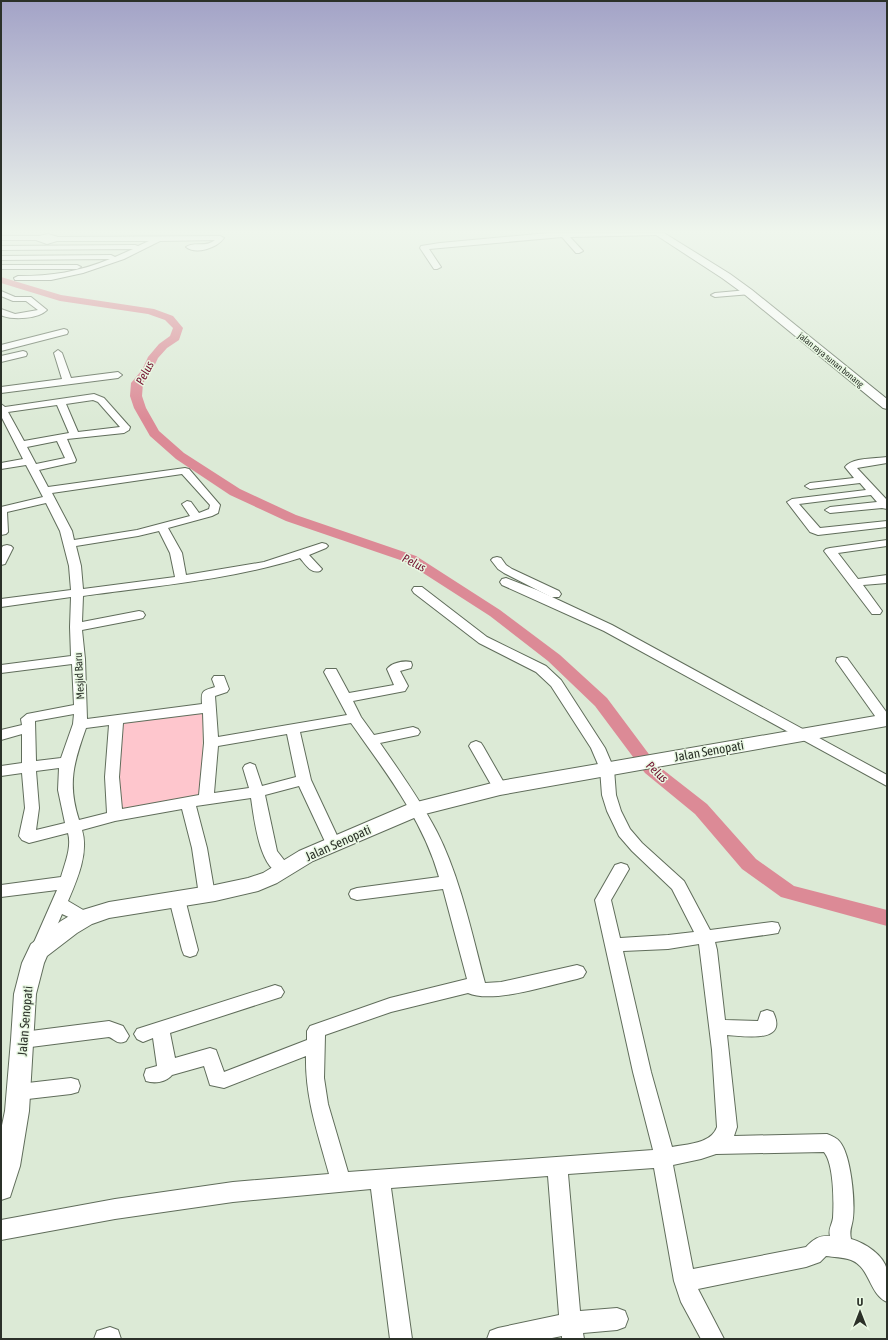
<svg xmlns="http://www.w3.org/2000/svg" width="888" height="1340" font-family="'Asap Condensed',sans-serif">
	<style>
		.green { fill: #fec6cd }
		.lines { fill: none; stroke-linecap: round; stroke-linejoin: round }
		.river { fill: #dc8a96; fill-rule: evenodd }
		.minor-casing { stroke: #606d5b; stroke-width: 2 }
		.major-casing { stroke: #606d5b; stroke-width: 2 }
		.minor { fill: #fff; fill-rule: evenodd }
		.major { fill: #fff; fill-rule: evenodd }
		.labels { text-anchor: middle; dominant-baseline: central; stroke-width: 3; stroke-linejoin: round; paint-order: stroke }
		.far-street-label { font-size: 9px; fill: #2b3129; stroke: #e9f8e3 }
		.street-label { font-size: 11px; fill: #2b3129; stroke: #e9f8e3 }
		.water-label { font-size: 12px; font-style: italic; fill: #72102e; stroke: #e9f8e3 }
		.near-street-label { font-size: 13px; fill: #2b3129; stroke: #e9f8e3 }
	</style>
	<rect width="100%" height="100%" fill="#dcead6"/>
	<!-- green -->
	<path class="green" d="M203 710 202 798 111 812 119 716Z"/>
	<g class="lines">
		<!-- river -->
		<path class="river" d="M1 277 61 295 154 309 173 316 183 328 179 340 167 348 158 358 152 371 143 383 142 396 146 408 159 431 184 453 240 489 296 515 416 556 500 610 560 655 607 698 657 765 707 804 756 859 794 886 887 910V926L781 897 742 869 695 814 645 773 595 706 548 661 490 616 406 562 286 521 230 495 176 459 150 436 134 408 130 396 131 383 142 370 148 357 159 344 170 336 173 328 165 320 148 314 60 301 1 283Z"/>
		<defs>
			<g id="minor">
				<path d="M549 233H661L658 235 570 237 583 251 579 253H576L562 237 429 249 441 267 437 269H434L420 248 421 246 440 243Z"/>
				<path d="M48 234 58 237 220 236 224 238C217 248 196 255 186 247 194 241 206 248 215 240L160 241 124 259 83 273 51 280H15L14 278 18 276C52 276 78 272 110 259L1 260V256L111 255 115 257 133 249 1 250V246L135 245 138 246 149 241H57L47 244 36 240H1V236H39Z"/>
				<path d="M1 265H77L81 267 77 269H1Z"/>
				<path d="M748 290H751V294L715 297 711 295 715 293Z"/>
				<path d="M1 291 15 297H31L47 310C38 319 14 320 3 316L1 315V309L15 314 38 310 26 301H13L1 296Z"/>
				<path d="M64 329 67 330 68 332 67 334 1 351V345Z"/>
				<path d="M58 350 62 353 71 378 118 372 122 375 118 378 1 393V387L62 379 54 353Z"/>
				<path d="M23 351 26 352 27 354 26 356 1 362V356Z"/>
				<path d="M94 394 104 398 128 425 130 427 129 430 124 433 67 439 76 460 75 462 39 470 48 487 185 468 189 469 220 505 218 513 212 516 168 528 182 553 186 575 264 562 322 543 326 544 328 546 326 548 309 555 322 569 320 571C311 574 306 565 300 558 230 580 155 586 83 596L82 622 139 611 143 612 145 615 143 618 139 619 82 630 85 659 87 719 202 704C201 691 202 691 215 687L212 679 214 676H224L229 689 227 692 215 696 218 737 347 715 324 672 326 669H336L349 693 394 685 387 669C391 663 404 660 411 662L412 665 411 668 400 671 408 686 405 691 353 701 361 717 374 735 413 727 418 729 420 732 418 735 380 743C400 772 421 801 437 832 460 877 472 934 485 983L501 982 577 965 583 967 586 972 583 977 577 979C550 985 492 1004 468 993L391 1012 325 1035 324 1078 328 1104 348 1172 653 1150 633 1072 595 900 615 865 621 863 627 865 629 869 611 900 620 938 668 935 694 932 672 889 632 851 619 836 607 811 602 795 600 769 591 748 551 686 536 672 479 643 414 593 412 590 414 587H422L487 637 546 666 561 680 605 748 614 769 616 795 621 811 630 829 642 843 684 881 710 930 772 922 778 923 780 928 778 933 772 934 715 942 717 950 725 1020 758 1021 761 1012 767 1010 773 1012C789 1044 744 1036 727 1035L737 1127 734 1136 827 1134C832 1136 837 1138 840 1142 851 1156 855 1200 853 1218 852 1227 849 1230 851 1239 865 1243 884 1255 887 1270 888 1280 887 1292 887 1302 869 1294 870 1267 851 1260 843 1257 833 1257 826 1256L820 1262 806 1267 698 1289 724 1339H701L681 1302 674 1281 654 1168 568 1174 580 1311 617 1308 625 1311 628 1319 625 1327 617 1330 583 1333 584 1339H562V1336L547 1339H487L490 1331 498 1328 559 1315 548 1176 391 1188 412 1339H390L371 1189 233 1202 115 1219 1 1240V1220L115 1199 233 1182 329 1174C318 1134 305 1098 306 1056L224 1088 210 1085 204 1066 172 1075C166 1082 155 1084 146 1081L144 1075 146 1069 157 1066 153 1038 143 1042 137 1039 134 1034 137 1029 275 985 281 987 284 992 281 997 170 1033 175 1058 210 1048 216 1050 224 1072 307 1040V1031L310 1026 390 998 467 979 443 889 357 900 351 898 349 894 351 890 357 888 439 877C423 820 385 771 351 723L300 732 311 780 341 844 338 848 333 850 328 848 299 786 265 795 277 851 291 869 289 873C260 882 254 816 251 798L196 806 207 848 215 895 213 899 207 901 201 899 199 895 192 848 182 809 115 821 82 830C89 853 77 880 68 901L90 914 92 918 90 922 84 924 62 914 45 954 39 956 33 954 31 949 57 890 1 897V885L61 877C65 863 72 847 68 833L29 843 22 840 19 836 25 808 22 773 1 776V766L22 763V734L1 740V730L22 725 21 719 27 714 74 705 72 664 1 673V665L71 656 70 627 71 597 1 607V599L71 590 69 566 60 531 46 503 7 512 8 532 6 534 1 535V507L43 497 26 465 1 469V463L23 459 1 416V404L5 407ZM93 400 98 402 120 427 78 432 66 404ZM57 405 69 433 24 441 8 412ZM57 441 65 458 36 464 27 447ZM182 474 210 505 209 509 199 513 191 502 187 501 182 504 190 516 137 530 74 540 72 531 52 493ZM159 531 170 553 175 577 83 589 81 566 76 546 138 536ZM203 713 204 743 199 795 122 809 119 777 123 723ZM74 714 73 724 61 758 36 761 35 721ZM109 725 105 777 107 813 79 820C67 783 74 762 86 728ZM287 734 296 777 262 786 255 765 250 763 245 765 243 768 249 788 214 793 218 746ZM59 768 58 790 65 823 36 830 39 808 36 771ZM699 944 712 1050 717 1127C711 1144 687 1144 672 1147L651 1072 623 951 668 949ZM824 1152C834 1164 834 1202 833 1218 832 1225 828 1229 830 1236 819 1235 813 1240 806 1247L693 1269 673 1165 701 1159 716 1154Z"/>
				<path d="M887 457V463L857 468 887 500V509L882 508 830 513 825 510 830 507 877 502 871 495 799 504 820 528 887 521V527L818 535 810 532 787 502 792 499 866 490 860 483 810 489 805 486 810 483 854 478 845 467C853 457 875 459 887 457Z"/>
				<path d="M887 540V546L838 553 858 579 887 575V583L863 585 882 611 880 614H872L824 551 826 549 830 548Z"/>
				<path d="M7 545 11 546 13 548 5 564 1 565V549L3 546Z"/>
				<path d="M497 557 501 558 506 565 512 569 559 591 561 594 559 597H551L504 573 498 569 491 560 493 558Z"/>
				<path d="M506 578 537 590 612 625 887 775V786L604 631 502 585 500 582 502 579Z"/>
				<path d="M842 657 847 658 887 713V724L880 723 836 661 837 658Z"/>
				<path d="M476 741 481 743 483 746 507 788 505 792 500 793 495 792 493 788 469 746 471 743Z"/>
				<path d="M177 893 183 895 185 899 198 950 196 955 190 957 184 955 182 950 169 899 171 895Z"/>
				<path d="M109 1021 123 1026 129 1036 126 1041C117 1045 116 1040 109 1037L23 1048 17 1045 14 1040 17 1035 23 1032Z"/>
				<path d="M71 1078 78 1080 80 1086 78 1092 71 1094 19 1100 12 1098 10 1092 12 1086 19 1084Z"/>
				<path d="M110 1327 118 1330 121 1339H94L97 1331Z"/>
			</g>
			<g id="major">
				<path d="M653 233H664L730 274 752 290 887 399V409L883 408 744 294 722 278Z"/>
				<path d="M887 714V726L500 795 421 815 313 861 277 883 258 891 215 901 109 918 92 924 77 933 47 956 44 963 36 994 29 1111 20 1166 10 1197 1 1200V1130L5 1111 11 1040 14 994 22 963 31 944 61 921 76 912 109 902 215 885 248 878 263 873 299 851 409 804 500 781Z"/>
			</g>
		</defs>
		<!-- minor casing -->
		<use href="#minor" class="minor-casing"/>
		<!-- major casing -->
		<use href="#major" class="major-casing"/>
		<!-- minor -->
		<use href="#minor" class="minor"/>
		<!-- major -->
		<use href="#major" class="major"/>
	</g>
	<!-- sky -->
	<linearGradient id="sky" x2="0" y2="1"><stop stop-color="#a3a3c7"/><stop offset="0.55" stop-color="#eff6ed"/><stop offset="1" stop-color="#eff6ed" stop-opacity="0"/></linearGradient>
	<rect width="888" height="421" fill="url(#sky)"/>
	<g class="labels">
		<!-- far-street labels -->
		<g class="far-street-label">
			<text transform="translate(831 360) rotate(39)">jalan raya sunan bonang</text>
		</g>
		<!-- street labels -->
		<g class="street-label">
			<text transform="translate(79 676) rotate(-93)">Mesjid Baru</text>
		</g>
		<!-- water labels -->
		<g class="water-label">
			<text transform="translate(145 373) rotate(-62)">Pelus</text>
			<text transform="translate(414 563) rotate(27)">Pelus</text>
			<text transform="translate(657 772) rotate(43)">Pelus</text>
		</g>
		<!-- near-street labels -->
		<g class="near-street-label">
			<text transform="translate(709 751) rotate(-10)">Jalan Senopati</text>
			<text transform="translate(338 843) rotate(-24)">Jalan Senopati</text>
			<text transform="translate(25 1021) rotate(-85)">Jalan Senopati</text>
		</g>
	</g>
	<!-- border -->
	<rect width="888" height="1340" fill="none" stroke="#2b3129" stroke-width="4"/>
	<!-- north arrow -->
	<g transform="translate(860 1312)" stroke="#e9f8e3" stroke-width="3" paint-order="stroke">
	<path d="M0-3L7 15L0 10L-7 15Z" fill="#2b3129"/>
	<text y="-6" font-size="11" font-weight="bold" text-anchor="middle" fill="#2b3129">U</text>
	</g>
</svg>
